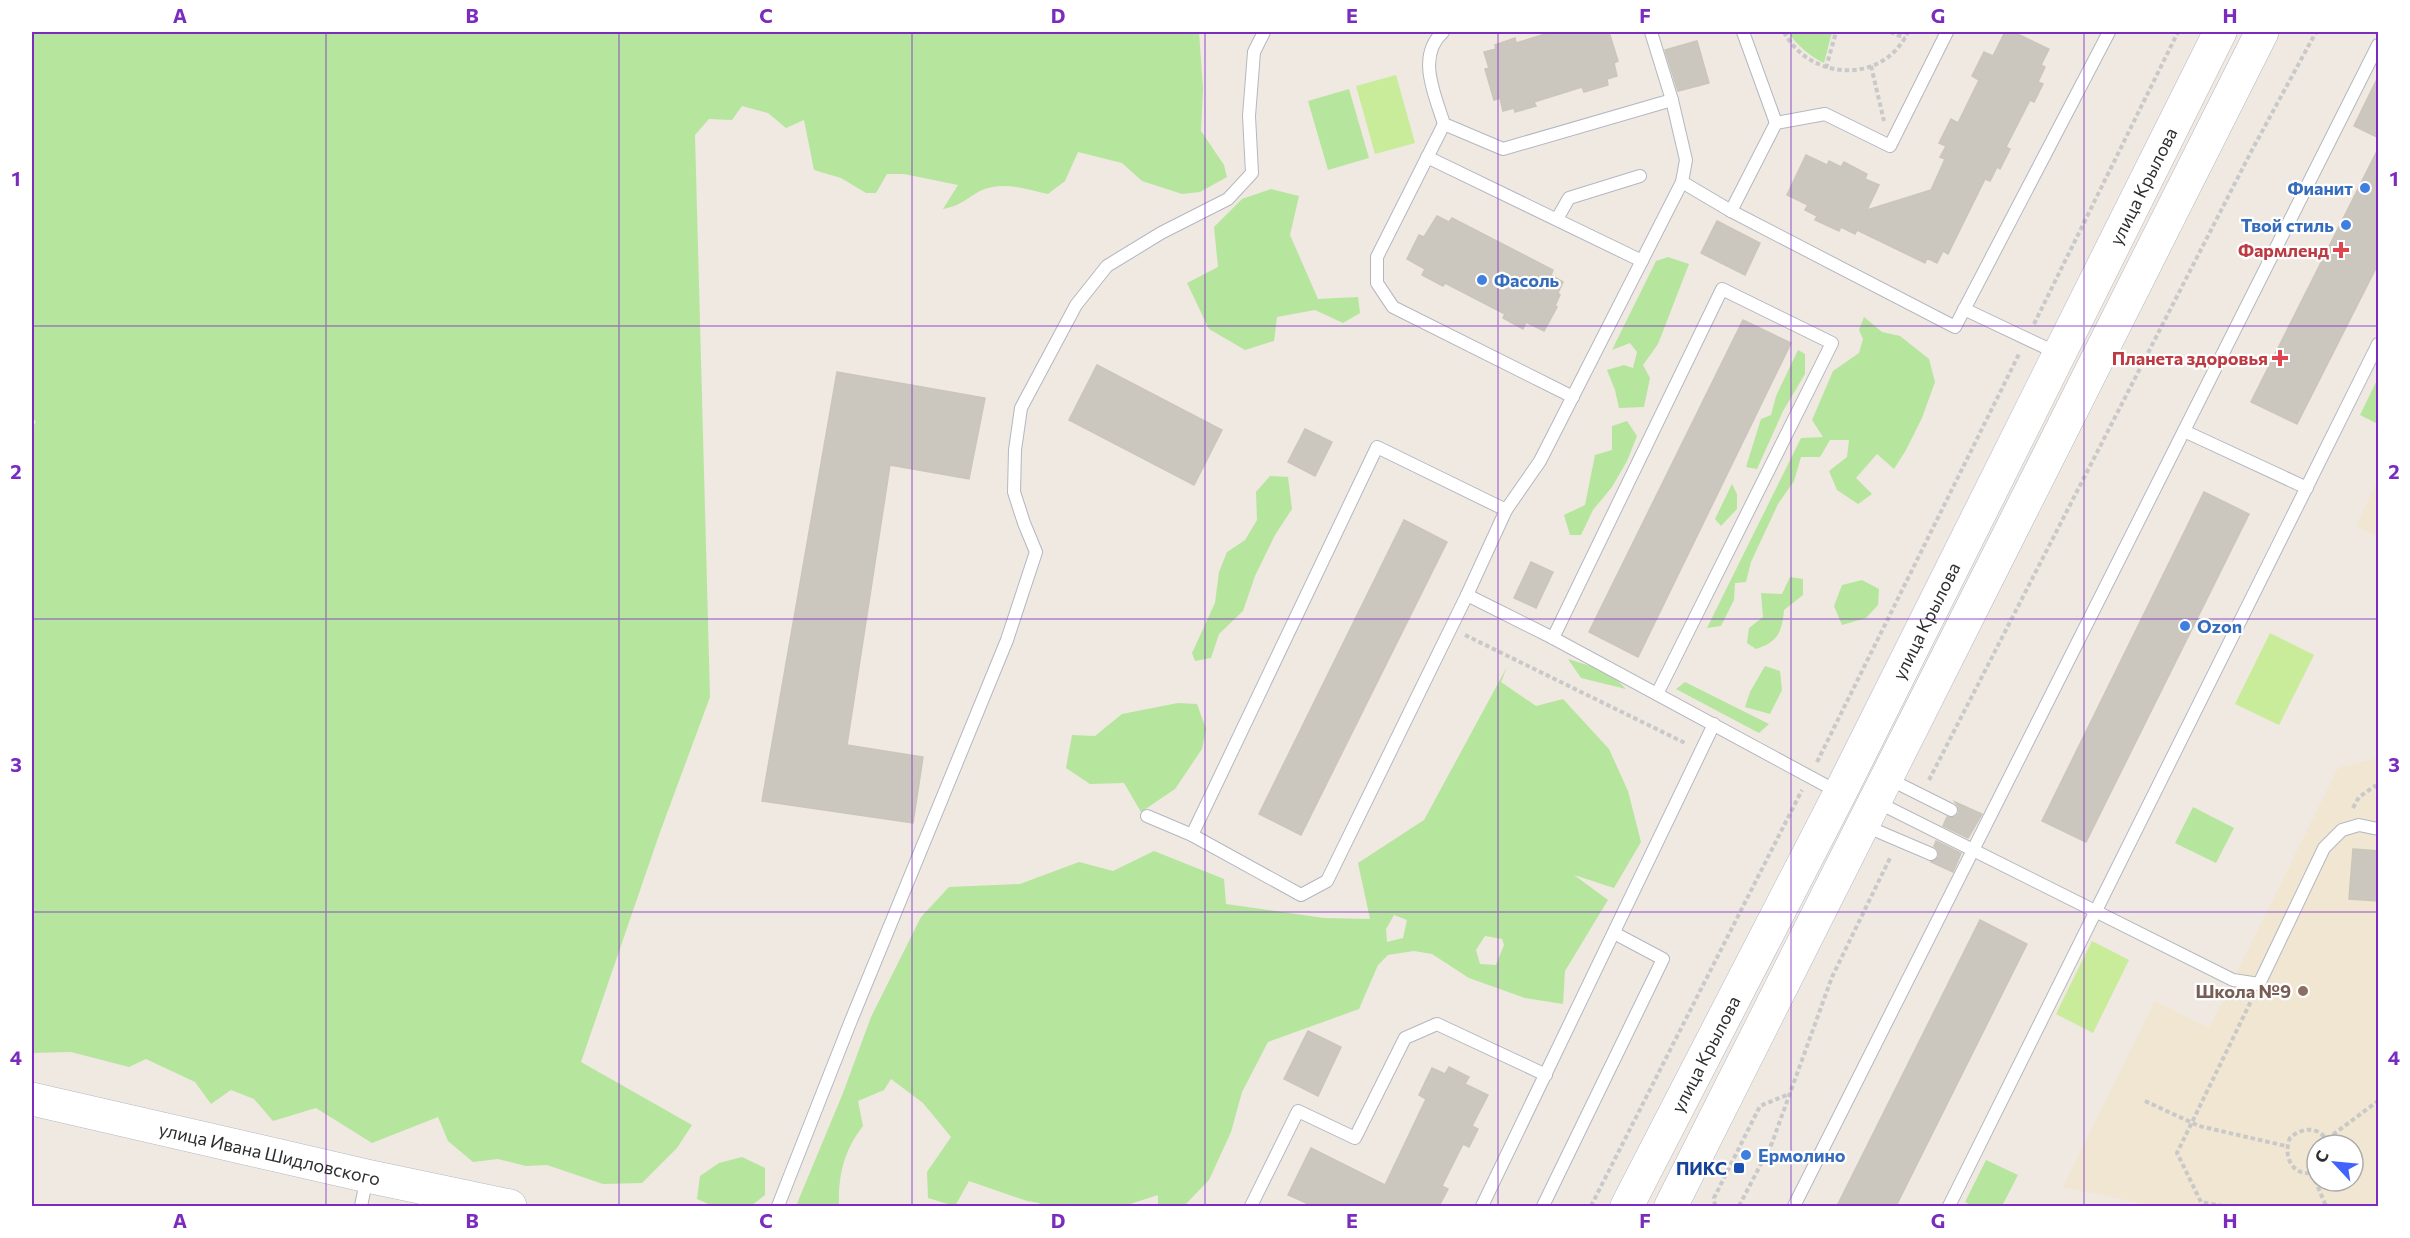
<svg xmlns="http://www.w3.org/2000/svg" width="2410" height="1238" font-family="Commissioner,sans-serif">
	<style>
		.education { fill: #f0e6d1; fill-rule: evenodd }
		.green { fill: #b6e59e; fill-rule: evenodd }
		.pitch { fill: #c9ec9a }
		.building { fill: #cbc7bf; stroke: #cbc5ba; stroke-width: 1.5 }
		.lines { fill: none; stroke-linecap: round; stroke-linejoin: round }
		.lane-casing { stroke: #b4b7c1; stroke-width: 14 }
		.secondary-casing { stroke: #b4b7c1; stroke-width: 34 }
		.path { stroke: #c9c9c9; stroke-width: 4; stroke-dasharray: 4.5 3; stroke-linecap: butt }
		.lane { stroke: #fff; stroke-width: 12 }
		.secondary { stroke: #fff; stroke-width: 33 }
		.grid { fill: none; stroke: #7b2cbf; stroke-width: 1.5; stroke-opacity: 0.55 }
		.shop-dot { fill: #3f7fe0; stroke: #fff; stroke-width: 2 }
		.health-dot { fill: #e0444e; stroke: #fff; stroke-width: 2 }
		.education-dot { fill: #8d6e63; stroke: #fff; stroke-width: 2 }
		.transit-dot { fill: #1a4fb4; stroke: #fff; stroke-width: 2 }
		.labels { text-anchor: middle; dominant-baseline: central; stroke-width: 4.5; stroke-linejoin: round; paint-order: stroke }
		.street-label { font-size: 18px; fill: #2e2e2e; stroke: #fff }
		.shop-label { font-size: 18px; font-weight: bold; fill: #366cbe; stroke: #fff; text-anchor: start }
		.health-label { font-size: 18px; font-weight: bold; fill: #be3a42; stroke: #fff; text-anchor: end }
		.education-label { font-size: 18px; font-weight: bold; fill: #785e54; stroke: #fff; text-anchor: end }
		.transit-label { font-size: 18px; font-weight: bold; fill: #164399; stroke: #fff; text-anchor: end }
		.neatline { fill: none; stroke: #7b2cbf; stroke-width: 2 }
		.grid-label { font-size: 20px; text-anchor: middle; font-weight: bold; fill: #7b2cbf }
	</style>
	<rect width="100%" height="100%" fill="#efe9e1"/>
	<!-- education -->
	<g class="education">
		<path d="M2378 480V537L2356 526Z"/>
		<path d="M2378 758V1206H2153L2063 1187 2155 1001 2209 1028 2338 768ZM2317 1145H2353V1181H2317Z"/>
	</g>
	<!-- green -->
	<g class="green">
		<path d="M32 32H1199L1203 89 1201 131 1224 165 1227 177 1200 192 1182 194 1142 181 1122 163 1078 152 1065 181 1048 194C1027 189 1003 181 982 190 966 198 963 205 943 209L958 185 904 174H887L876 193H866L841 178 814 170 804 120 786 128 768 113 742 106 732 120 709 119 695 135 710 697 659 835 581 1062 692 1125 677 1148 642 1183 603 1184 547 1165 526 1166 498 1159 473 1162 448 1141 438 1117 372 1143 316 1108 273 1121 254 1099 231 1090 211 1104 195 1082 146 1059 129 1067 71 1052 32 1053 33 504 32 428 36 422 32 417Z"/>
		<path d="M1788 32H1832L1824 63C1808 55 1798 46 1788 32Z"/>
		<path d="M1349 89 1369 158 1328 170 1308 101Z"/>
		<path d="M1271 189 1299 196 1290 235 1318 299 1358 297 1360 313 1343 323 1315 310 1277 317 1274 341 1245 350 1209 329 1187 283 1218 267 1214 227 1242 199Z"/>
		<path d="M1668 257 1689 264 1658 344 1643 365 1650 378 1644 407 1619 408 1615 390 1607 370 1624 365 1633 368 1637 352 1630 343 1612 350 1656 261Z"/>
		<path d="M1864 317 1882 332 1900 336 1929 359 1935 382 1922 418 1906 450 1894 469 1877 454 1856 478 1872 494 1858 504 1837 490 1829 471 1847 457 1849 440H1830L1820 457H1801L1794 481 1778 504 1751 562 1746 582 1735 583 1734 600 1721 626 1707 628 1801 438 1823 437 1812 420 1833 371 1859 353 1863 339 1859 330Z"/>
		<path d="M1798 350 1805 354V374L1783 411 1757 469 1746 467 1761 419 1771 415 1776 396Z"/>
		<path d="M2378 378V424L2360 415Z"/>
		<path d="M1627 421 1637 436 1627 461 1612 487 1593 510 1581 535H1570L1564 515 1585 505 1595 455 1612 450V426Z"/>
		<path d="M1270 476 1288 477 1292 509 1275 535 1255 576 1243 611 1219 634 1211 658 1195 661 1192 653 1215 603 1219 572 1227 552 1245 540 1257 520 1256 492Z"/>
		<path d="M1732 484 1737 494V509L1721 526 1715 519Z"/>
		<path d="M1790 577 1803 579V595L1784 610C1782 632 1778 642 1756 649L1747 643 1749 628 1763 617 1761 593 1782 594Z"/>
		<path d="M1862 580 1879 589 1878 605 1866 618 1842 625 1834 606 1842 585Z"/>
		<path d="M1568 659 1609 672 1626 689 1581 678Z"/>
		<path d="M1765 666 1780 671 1782 690 1770 714 1745 707 1750 692Z"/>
		<path d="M1507 667 1501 682 1536 706 1563 699 1609 749 1628 791 1641 842 1614 888 1574 875 1608 900 1565 971 1563 1004 1525 998 1469 978 1432 954 1414 951 1388 955 1378 965 1359 1009 1268 1042 1242 1092 1231 1132 1209 1180 1184 1206H1158V1195L1130 1204 1128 1206H1041L1039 1203 1027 1201 969 1181 955 1206 928 1198 927 1172 951 1137 923 1103 891 1079 884 1090 858 1101 863 1126C844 1150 838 1176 839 1206H796L843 1093 871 1017 921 917 949 887 1020 884 1079 862 1113 871 1154 851 1224 879 1226 904 1324 918 1370 919 1358 863 1424 820ZM1394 915 1407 920 1403 938 1387 942 1386 929ZM1485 936 1502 939 1504 945 1496 965 1480 964 1476 950Z"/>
		<path d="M1685 682 1769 724 1759 733 1676 689Z"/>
		<path d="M1178 703 1197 704 1206 729 1202 749 1175 789 1141 812 1124 783 1090 784 1066 768 1072 735 1095 736 1122 714Z"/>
		<path d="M2193 807 2234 828 2216 863 2175 843Z"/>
		<path d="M742 1157 765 1168V1195L751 1206H713L697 1199 700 1176 719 1163Z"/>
		<path d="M1986 1160 2018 1175 2002 1206H1973L1965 1202Z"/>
	</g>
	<!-- pitch -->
	<g class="pitch">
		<path d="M1396 75 1415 143 1375 154 1356 86Z"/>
		<path d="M2270 633 2314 655 2279 725 2235 704Z"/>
		<path d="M2092 941 2129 960 2093 1033 2056 1014Z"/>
	</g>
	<!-- building -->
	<g class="building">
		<path d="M1552 32H1609L1618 61 1614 63 1617 76 1607 79 1608 85 1584 92 1582 87 1534 102 1536 106 1515 112 1514 108 1503 111 1500 98 1494 100 1485 69 1489 68 1484 52 1496 49 1495 45 1515 38 1516 43Z"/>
		<path d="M2005 32H2013L2049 49 2041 65 2045 67 2038 82 2043 84 2034 102 2030 100 2006 147 2010 149 2000 169 1997 167 1990 181 1985 179 1948 254 1943 251 1937 263 1927 258 1925 263 1857 230 1855 234 1841 227 1839 231 1815 220 1817 216 1805 210 1808 205 1787 195 1806 155 1827 165 1829 161 1841 167 1844 162 1867 174 1865 179 1879 185 1867 210 1931 190 1945 159 1940 157 1946 146 1939 143 1951 119 1958 123 1979 80 1972 76 1984 52 1993 56Z"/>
		<path d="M1697 41 1709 83 1678 91 1665 50Z"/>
		<path d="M2379 75V138L2354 126Z"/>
		<path d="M2379 147V262L2297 424 2251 402Z"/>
		<path d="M1437 216 1449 222 1452 218 1553 270 1551 275 1563 282 1558 293 1560 295 1555 306 1557 307 1544 331 1526 322 1523 329 1503 318 1505 314 1445 283 1443 286 1422 275 1425 269 1407 259 1419 235 1424 237Z"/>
		<path d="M1717 221 1760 243 1745 275 1701 253Z"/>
		<path d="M1743 320 1791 343 1638 657 1589 632Z"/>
		<path d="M1097 365 1222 430 1194 485 1069 420Z"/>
		<path d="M837 372 985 398 969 479 890 465 847 745 923 757 913 823 762 801Z"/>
		<path d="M1305 429 1332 442 1315 476 1288 462Z"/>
		<path d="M2204 492 2249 514 2086 842 2042 821Z"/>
		<path d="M1404 520 1447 542 1301 835 1259 814Z"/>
		<path d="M1531 562 1553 572 1536 608 1514 598Z"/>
		<path d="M1955 802 1982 814 1968 838 1943 826 1947 817H1955L1959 813 1958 806Z"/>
		<path d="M1936 841 1961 853 1953 872 1931 862 1939 857 1938 850 1934 846Z"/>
		<path d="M2353 849 2379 851V901L2349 899Z"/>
		<path d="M1980 920 2027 944 1896 1206H1837Z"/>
		<path d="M1308 1031 1341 1047 1318 1096 1284 1079Z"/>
		<path d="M1449 1067 1469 1077 1465 1084 1488 1095 1472 1126 1478 1129 1469 1147 1463 1144 1442 1186 1448 1189 1439 1206H1313L1288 1195 1311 1148 1385 1185 1426 1099 1419 1095 1432 1068 1445 1074Z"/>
	</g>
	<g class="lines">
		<defs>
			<g id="lane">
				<path d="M1443 32C1416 56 1435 95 1444 124L1503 149 1672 100"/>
				<path d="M1651 32 1672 100 1686 160 1682 182"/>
				<path d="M1743 32 1776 123"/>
				<path d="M1947 32 1890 146 1825 114 1776 123 1731 211 1955 327 2109 32"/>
				<path d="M1444 124 1377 257V283L1393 307 1573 397"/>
				<path d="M1427 157 1642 261"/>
				<path d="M1557 219 1569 198 1640 176"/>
				<path d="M1964 309 2059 354"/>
				<path d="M2184 431 2307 488"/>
				<path d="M1506 510 1540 461 1682 182 1731 211"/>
				<path d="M1553 638 1722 289 1832 343 1657 694"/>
				<path d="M1887 778 1951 810"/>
				<path d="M1875 801 2233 980 2259 984 2324 848 2342 830 2359 825 2378 829"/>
				<path d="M1147 816 1192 835 1301 895 1327 881 1467 595 1553 638 1838 792"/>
				<path d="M1863 825 1931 854"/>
				<path d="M1192 835 1377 447 1506 510 1467 595"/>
				<path d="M361 1206 367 1177"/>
				<path d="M778 1206 850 1023 1007 640 1036 552 1024 523 1014 492 1015 450 1021 408 1076 305 1107 266 1161 233 1228 199 1252 173 1249 116 1254 52 1264 32"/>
				<path d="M1251 1206 1298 1111 1355 1138 1405 1038 1437 1024 1546 1075"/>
				<path d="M1482 1206 1714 724"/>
				<path d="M1543 1206 1663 959 1614 933"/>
				<path d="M1794 1206 2378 45"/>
				<path d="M1949 1206 2378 344"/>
			</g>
			<g id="secondary">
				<path id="s1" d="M32 1099 367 1176 510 1206"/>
				<path id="s2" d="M1627 1206 1840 793 2220 32"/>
				<path d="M1671 1206 2262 32"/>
			</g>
		</defs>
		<!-- lane casing -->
		<use href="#lane" class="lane-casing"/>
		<!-- secondary casing -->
		<use href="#secondary" class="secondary-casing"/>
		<!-- path -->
		<g class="path">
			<path d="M1784 32C1810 81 1883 85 1908 32"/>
			<path d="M1890 32 1905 38"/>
			<path d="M1871 66 1884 121"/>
			<path d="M1826 68 1836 32"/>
			<path d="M2034 324 2178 32"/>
			<path d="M1465 635 1687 744"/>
			<path d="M1817 762 2020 352"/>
			<path d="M1929 780 2252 150 2316 32"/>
			<path d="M2353 808 2359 797 2375 786 2378 788"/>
			<path d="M2145 1101 2199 1126 2286 1146"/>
			<path d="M2327 1139 2378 1101"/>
			<path d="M2317 1171C2294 1180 2282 1157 2290 1138 2303 1126 2322 1126 2329 1145"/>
			<path d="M2312 1173 2326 1206"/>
			<path d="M1591 1206 1802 790"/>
			<path d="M1715 1206 1714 1198 1760 1106 1789 1094"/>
			<path d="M1739 1206 1772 1143 1832 977 1891 856"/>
			<path d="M2223 1206 2201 1202 2177 1153 2252 999"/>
		</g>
		<!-- lane -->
		<use href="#lane" class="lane"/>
		<!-- secondary -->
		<use href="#secondary" class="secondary"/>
	</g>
	<!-- grid -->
	<path class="grid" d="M326 32V1206M619 32V1206M912 32V1206M1205 32V1206M1498 32V1206M1791 32V1206M2084 32V1206M32 326H2378M32 619H2378M32 912H2378"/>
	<!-- markers -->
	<g class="shop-dot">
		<circle cx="2365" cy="188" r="6"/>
		<circle cx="2346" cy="225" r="6"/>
		<circle cx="1482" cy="280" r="6"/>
		<circle cx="2185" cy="626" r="6"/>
		<circle cx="1746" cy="1155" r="6"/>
	</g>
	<g class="health-dot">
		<path d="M2338 241h6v6h6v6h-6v6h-6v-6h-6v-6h6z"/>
		<path d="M2277 349h6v6h6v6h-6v6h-6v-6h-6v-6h6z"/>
	</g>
	<circle class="education-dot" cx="2303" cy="991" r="6"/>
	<rect class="transit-dot" x="1733" y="1162" width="12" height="12" rx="3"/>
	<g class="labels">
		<!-- street labels -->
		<g class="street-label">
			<text stroke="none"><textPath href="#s2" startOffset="1143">улица Крылова</textPath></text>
			<text stroke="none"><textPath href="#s2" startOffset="657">улица Крылова</textPath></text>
			<text stroke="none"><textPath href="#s2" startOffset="171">улица Крылова</textPath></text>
			<text stroke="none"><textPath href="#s1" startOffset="244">улица Ивана Шидловского</textPath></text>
		</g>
		<!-- shop labels -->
		<g class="shop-label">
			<text x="2353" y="188" text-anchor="end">Фианит</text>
			<text x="2334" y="225" text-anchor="end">Твой стиль</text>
			<text x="1494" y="280">Фасоль</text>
			<text x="2197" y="626">Ozon</text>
			<text x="1758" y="1155">Ермолино</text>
		</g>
		<!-- health labels -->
		<g class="health-label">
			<text x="2329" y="250">Фармленд</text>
			<text x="2268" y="358">Планета здоровья</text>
		</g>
		<!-- education labels -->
		<g class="education-label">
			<text x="2291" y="991">Школа №9</text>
		</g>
		<!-- transit labels -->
		<g class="transit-label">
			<text x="1727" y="1168">ПИКС</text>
		</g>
	</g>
	<!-- border -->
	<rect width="2410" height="1238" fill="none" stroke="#ffffff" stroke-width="66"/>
	<!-- north arrow -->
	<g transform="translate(2335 1163) rotate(296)"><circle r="28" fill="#ffffff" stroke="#ababab" stroke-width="1.5"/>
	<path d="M0-4.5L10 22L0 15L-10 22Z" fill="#4264fb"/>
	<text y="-9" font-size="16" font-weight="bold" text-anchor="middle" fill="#2e2e2e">С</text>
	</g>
	<rect x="33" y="33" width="2344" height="1172" class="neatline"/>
	<g class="grid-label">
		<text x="180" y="23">A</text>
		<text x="472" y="23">B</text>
		<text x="766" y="23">C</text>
		<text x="1058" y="23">D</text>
		<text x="1352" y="23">E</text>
		<text x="1645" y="23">F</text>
		<text x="1938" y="23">G</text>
		<text x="2230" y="23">H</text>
		<text x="16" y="186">1</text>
		<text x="2394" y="186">1</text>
		<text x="16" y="479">2</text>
		<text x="2394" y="479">2</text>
		<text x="16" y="772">3</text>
		<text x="2394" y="772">3</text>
		<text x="16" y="1065">4</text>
		<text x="2394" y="1065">4</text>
		<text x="180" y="1228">A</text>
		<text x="472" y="1228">B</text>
		<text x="766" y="1228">C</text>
		<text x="1058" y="1228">D</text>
		<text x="1352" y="1228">E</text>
		<text x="1645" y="1228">F</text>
		<text x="1938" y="1228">G</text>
		<text x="2230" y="1228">H</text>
	</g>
</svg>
